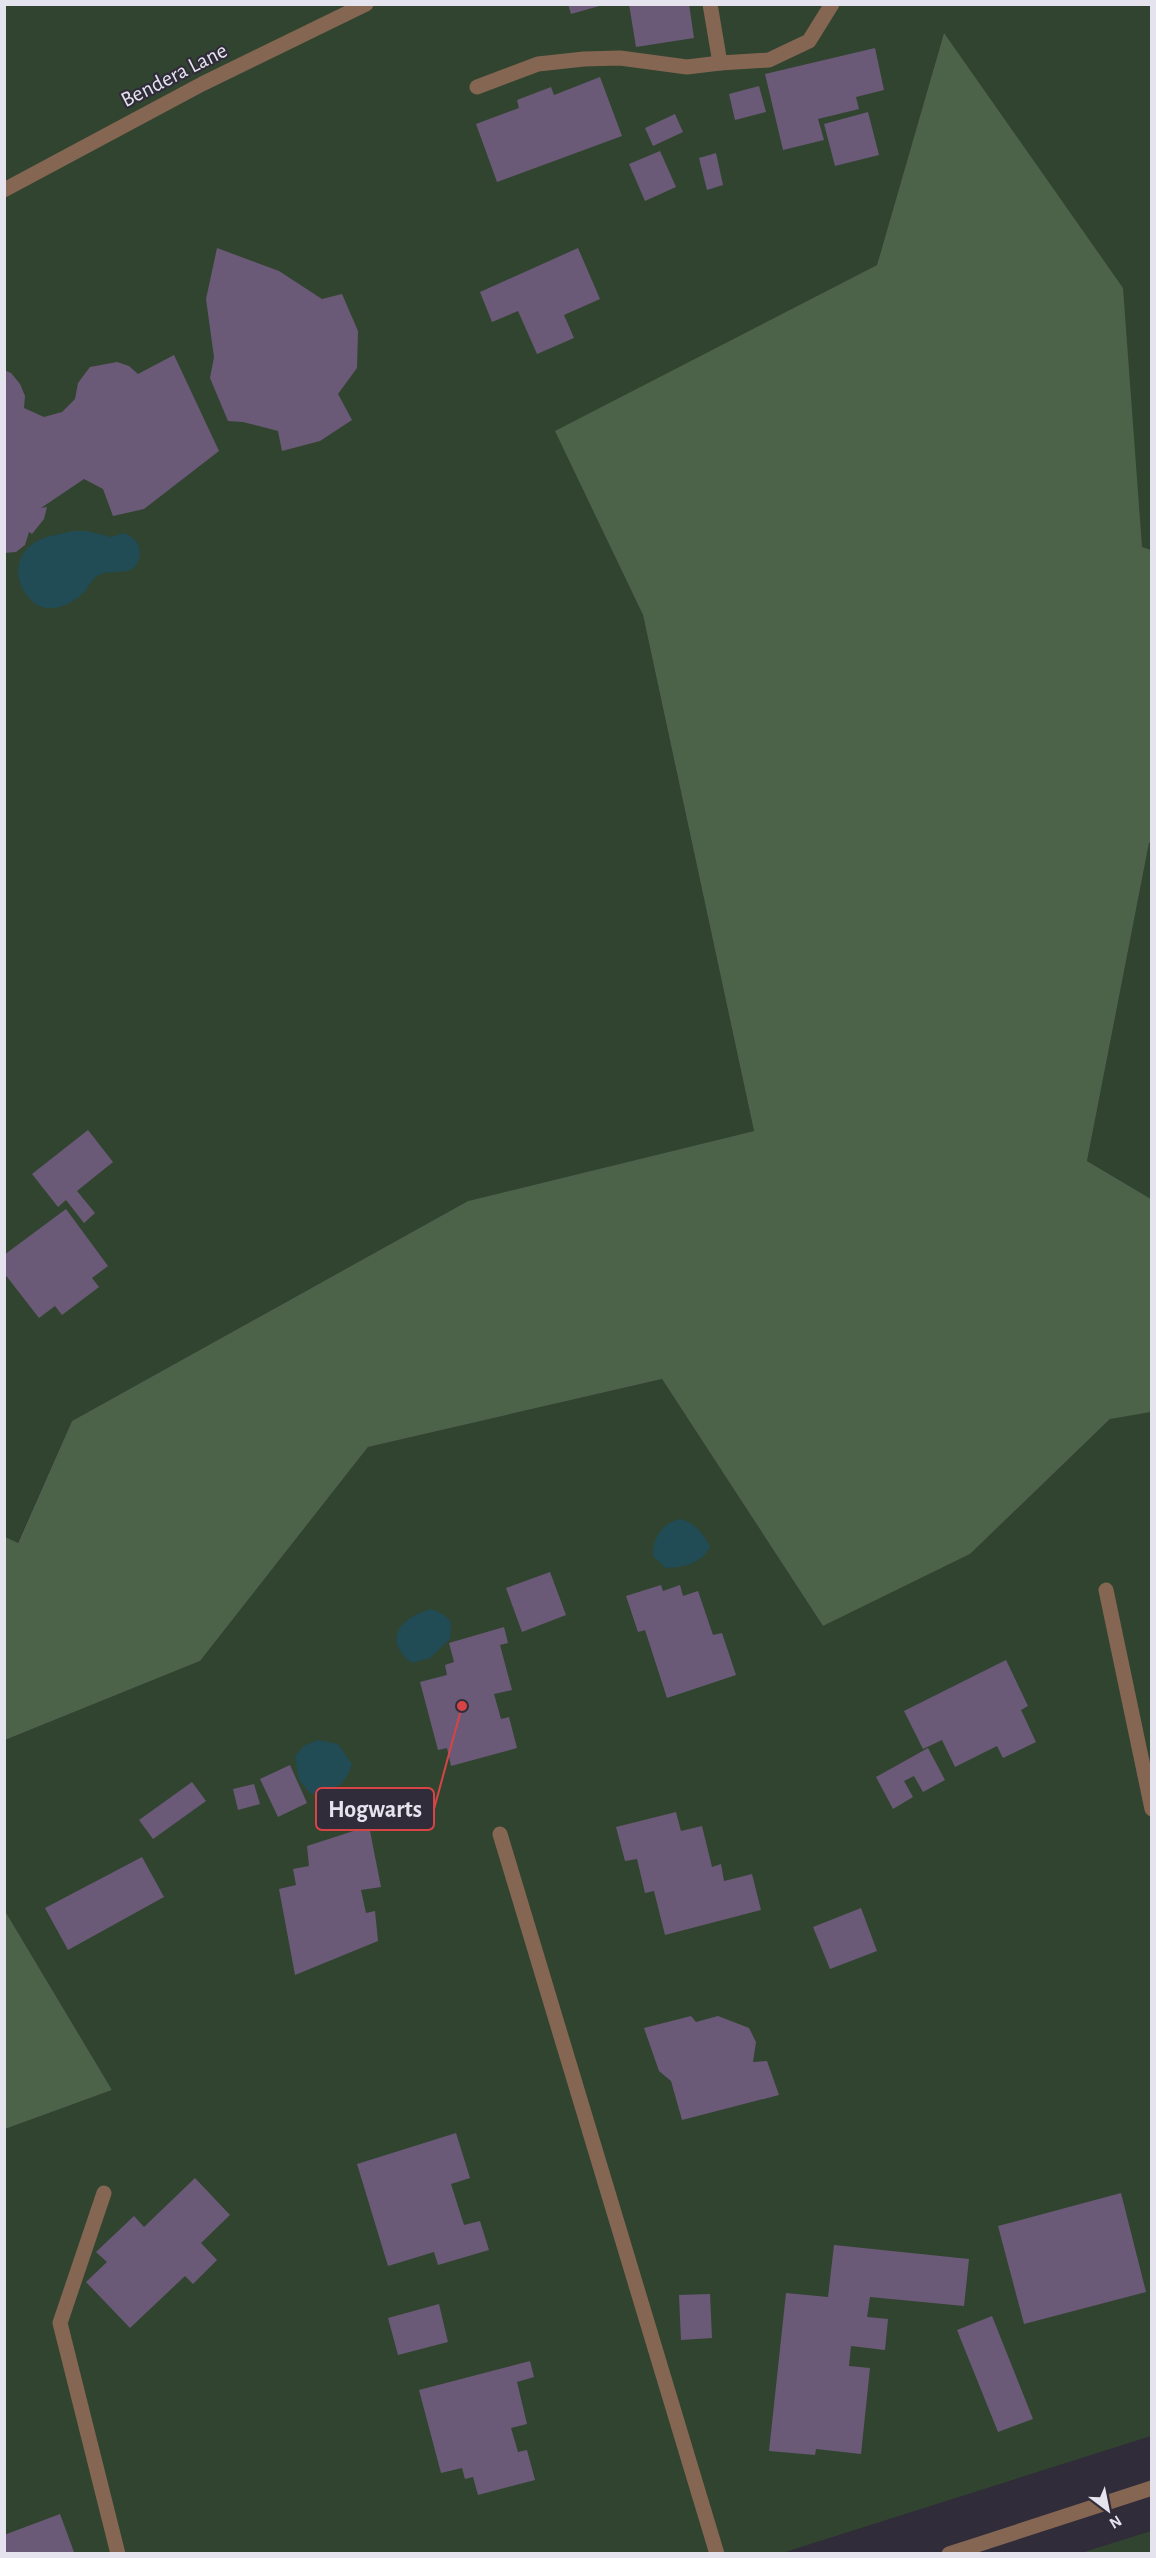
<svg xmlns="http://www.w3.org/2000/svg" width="1156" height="2558" font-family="'Alegreya Sans',sans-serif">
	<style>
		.green { fill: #31442f }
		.forest { fill: #4c6349 }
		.water { fill: #214b55 }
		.building { fill: #6a5a77 }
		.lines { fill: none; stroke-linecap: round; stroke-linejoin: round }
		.minor { stroke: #846652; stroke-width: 15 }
		.labels { text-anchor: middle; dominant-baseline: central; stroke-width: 4.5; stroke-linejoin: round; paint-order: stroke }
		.street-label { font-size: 22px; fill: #e5e3ed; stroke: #302c3a }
		.leader { fill: none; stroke: #d84446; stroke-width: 2 }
		.callout-dot { fill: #d84446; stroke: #302c3a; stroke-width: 2 }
		.callout { fill: #302c3a; stroke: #d84446; stroke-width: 2 }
		.callout-label { font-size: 24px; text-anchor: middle; font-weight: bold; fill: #e5e3ed }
	</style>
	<rect width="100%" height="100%" fill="#302c3a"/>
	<!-- green -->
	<g class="green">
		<path d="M4 5H1152L1151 550 1142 548 944 33 877 265 556 431 643 615 754 1131 468 1201 72 1421 17 1544 4 1537Z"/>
		<path d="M1151 842V1199L1087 1161 1149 843Z"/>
		<path d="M662 1379 823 1626 970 1554 1111 1418 1151 1412V2436L782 2553H5V2129L112 2090 5 1911V1740L200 1661 368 1447Z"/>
		<path d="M1151 2531V2553H1081Z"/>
	</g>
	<!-- forest -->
	<g class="forest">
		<path d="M944 33 1123 288 1142 547 1151 550 1152 842 1149 843 1087 1161 1151 1199V1412L1110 1419 970 1554 823 1626 662 1379 368 1447 200 1661 5 1740V1537L18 1543 72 1421 468 1201 754 1131 643 615 555 431 877 265Z"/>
		<path d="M5 1911 112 2090 5 2129H4Z"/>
	</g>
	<!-- water -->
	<g class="water">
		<path d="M73 531H87L111 537 124 533C133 537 140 542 140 553 137 582 112 566 97 576 92 579 89 586 86 590 72 606 46 617 30 599 13 581 14 554 37 541 48 535 61 534 73 531Z"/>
		<path d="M681 1519C696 1524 703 1533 710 1547 701 1564 684 1567 666 1568L653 1556C652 1538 663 1522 681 1519Z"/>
		<path d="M431 1609 443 1614 451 1622 450 1639 430 1658 412 1663C381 1640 401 1617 431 1609Z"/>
		<path d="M318 1740 338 1744 352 1764C346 1785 333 1792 311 1794L299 1780 295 1756 305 1745Z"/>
	</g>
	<!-- building -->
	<g class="building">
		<path d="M568 4H603V5L571 14Z"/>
		<path d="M629 4H689L694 38 636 47Z"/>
		<path d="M875 48 884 90 856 97 859 109 818 119 824 140 783 150 765 74Z"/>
		<path d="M600 77 622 136 497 182 476 124 519 108 517 100 551 87 554 95Z"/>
		<path d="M759 86 766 112 735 120 729 94Z"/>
		<path d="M868 112 879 155 835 166 824 124Z"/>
		<path d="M675 114 683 132 653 146 645 128Z"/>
		<path d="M660 151 676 187 645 201 629 164Z"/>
		<path d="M716 153 723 185 707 190 699 158Z"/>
		<path d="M217 248 279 271 322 299 342 294 358 331 357 368 338 394 352 420 320 441 282 451 278 431 243 422 228 421 210 378 214 357 206 299Z"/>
		<path d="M578 248 600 299 564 315 574 338 537 354 518 311 492 322 480 292Z"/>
		<path d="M174 355 219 451 144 509 113 516 103 489 84 479 41 508 47 507 44 519 32 534 29 532 25 545 16 552 4 553V370L11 373 20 384 25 396 24 408 44 417 62 412 75 399 78 383 90 367 117 362 129 366 138 374Z"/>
		<path d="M88 1130 113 1162 77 1191 95 1213 84 1223 66 1200 58 1207 32 1174Z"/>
		<path d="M66 1209 108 1266 92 1278 99 1287 62 1315 55 1306 39 1318 4 1273V1255Z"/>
		<path d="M550 1572 566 1615 522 1632 506 1588Z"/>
		<path d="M661 1585 663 1591 680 1585 683 1596 698 1591 713 1635 722 1633 736 1675 667 1698 645 1630 638 1632 626 1596Z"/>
		<path d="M504 1627 508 1643 500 1645 512 1690 494 1694 501 1719 509 1717 517 1748 451 1766 447 1748 438 1750 420 1682 447 1675 445 1665 454 1662 449 1643Z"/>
		<path d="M1006 1660 1028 1706 1021 1710 1036 1742 1003 1758 997 1746 955 1767 942 1740 923 1749 904 1711Z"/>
		<path d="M928 1748 945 1780 923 1792 914 1776 904 1781 913 1797 893 1809 876 1777Z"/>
		<path d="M290 1765 307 1803 278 1817 260 1779Z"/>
		<path d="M192 1782 206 1801 153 1839 139 1820Z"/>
		<path d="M254 1784 260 1804 238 1810 233 1789Z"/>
		<path d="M676 1812 681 1831 702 1826 712 1867 721 1864 724 1881 752 1874 761 1910 665 1935 654 1891 645 1893 637 1859 625 1861 616 1827Z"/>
		<path d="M369 1826 381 1887 361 1890 366 1913 375 1911 378 1941 295 1975 279 1889 296 1885 293 1869 309 1866 307 1846Z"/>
		<path d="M142 1857 164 1897 68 1950 45 1908Z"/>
		<path d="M861 1908 877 1951 830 1969 813 1927Z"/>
		<path d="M691 2016 696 2022 718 2016 749 2028 756 2042 753 2062 767 2061 779 2095 682 2120 671 2081 659 2071 644 2028Z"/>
		<path d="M456 2133 470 2178 451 2184 464 2225 480 2221 489 2250 438 2265 434 2252 388 2266 357 2164Z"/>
		<path d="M195 2178 230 2215 201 2243 217 2260 193 2284 185 2276 130 2328 86 2282 107 2262 96 2252 134 2216 144 2227Z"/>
		<path d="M1121 2193 1146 2292 1024 2324 998 2226Z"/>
		<path d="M834 2245 969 2259 964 2306 870 2297 867 2317 888 2319 885 2350 851 2346 849 2366 870 2368 861 2454 816 2449 815 2455 769 2451 786 2293 828 2297Z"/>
		<path d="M710 2294 712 2338 681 2340 679 2295Z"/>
		<path d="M439 2304 448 2342 398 2355 388 2318Z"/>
		<path d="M992 2316 1033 2419 998 2432 957 2330Z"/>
		<path d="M530 2361 534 2377 517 2382 527 2424 511 2428 518 2452 527 2450 535 2480 478 2495 473 2477 465 2479 462 2468 441 2473 419 2390Z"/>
		<path d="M60 2514 74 2552 4 2554V2535Z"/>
	</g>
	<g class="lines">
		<!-- minor -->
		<g class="minor">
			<path d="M720 63 769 60 809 41 832 4"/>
			<path d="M477 87 538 64 584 59 620 58 687 67 720 63 710 4"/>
			<path d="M4 190 202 84 366 4"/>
			<path d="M1106 1590 1152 1809"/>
			<path d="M500 1834 717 2554"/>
			<path d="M104 2193 60 2323 118 2554"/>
			<path d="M949 2554 1152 2488"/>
		</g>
	</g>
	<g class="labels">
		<!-- street labels -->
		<g class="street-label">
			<text transform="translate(174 75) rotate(-27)">Bendera Lane</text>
		</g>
	</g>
	<!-- callouts -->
	<path class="leader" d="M462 1706L434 1809"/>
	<circle class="callout-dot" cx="462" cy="1706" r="6"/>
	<rect class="callout" x="316" y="1788" width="118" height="42" rx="6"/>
	<g class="callout-label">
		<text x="375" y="1817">Hogwarts</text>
	</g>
	<!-- border -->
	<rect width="1156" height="2558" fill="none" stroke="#e5e3ed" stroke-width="12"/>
	<!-- north arrow -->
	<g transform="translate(1108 2510) rotate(148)" stroke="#302c3a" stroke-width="4.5" paint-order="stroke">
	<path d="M0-4.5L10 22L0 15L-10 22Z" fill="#e5e3ed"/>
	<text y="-9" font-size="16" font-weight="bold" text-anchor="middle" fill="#e5e3ed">N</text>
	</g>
</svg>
